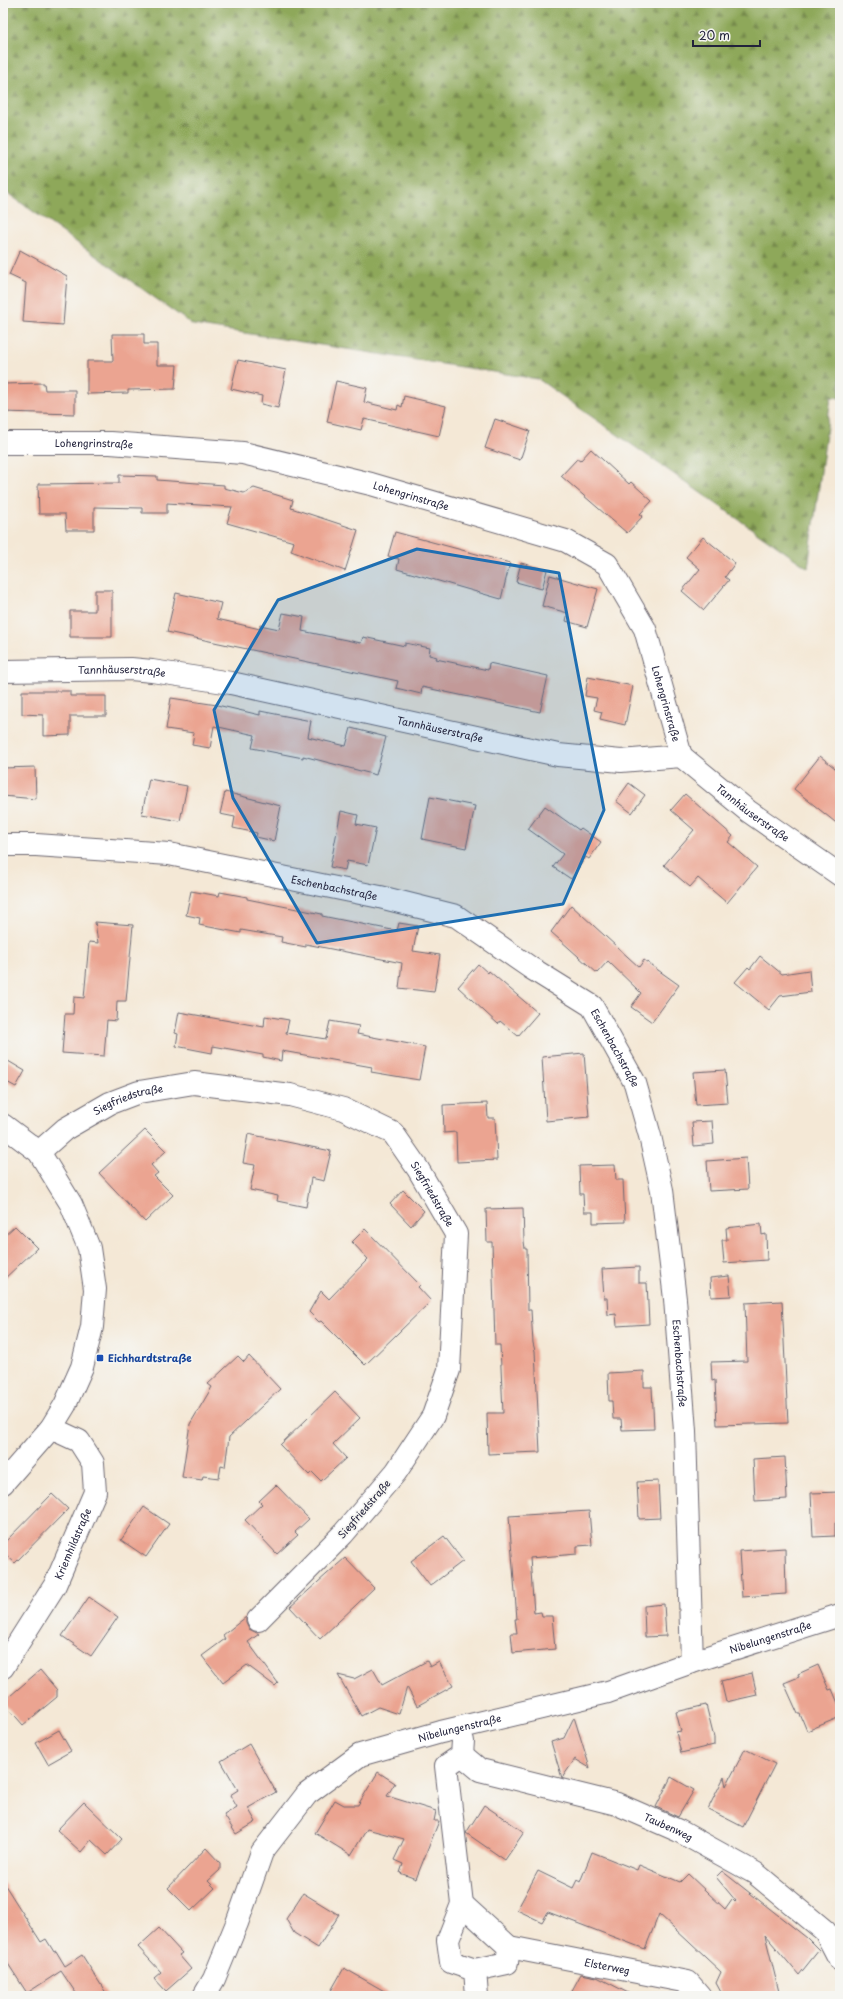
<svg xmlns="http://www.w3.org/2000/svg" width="843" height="1999" viewBox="0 0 843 1999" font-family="'Playpen Sans',sans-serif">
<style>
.forest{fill:url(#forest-firs);stroke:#58654a}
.building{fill:#eba491}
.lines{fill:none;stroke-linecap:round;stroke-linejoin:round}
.minor-casing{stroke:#6c6771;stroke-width:24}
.minor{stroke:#fff;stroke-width:22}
.marked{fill:#1f6fb2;fill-opacity:0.2;stroke:#1f6fb2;stroke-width:3;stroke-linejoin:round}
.transit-dot{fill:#1a4fb4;stroke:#f6f6f2;stroke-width:1.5}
.labels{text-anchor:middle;stroke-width:3.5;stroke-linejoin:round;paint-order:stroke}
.street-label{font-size:10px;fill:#22223b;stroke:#f6f6f2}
.transit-label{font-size:10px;font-weight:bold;fill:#164399;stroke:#f6f6f2;text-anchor:start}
</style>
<defs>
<pattern id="forest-firs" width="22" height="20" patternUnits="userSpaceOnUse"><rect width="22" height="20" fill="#8ea85a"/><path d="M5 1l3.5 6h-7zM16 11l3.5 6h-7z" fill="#74884c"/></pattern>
</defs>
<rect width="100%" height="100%" fill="#f6f6f2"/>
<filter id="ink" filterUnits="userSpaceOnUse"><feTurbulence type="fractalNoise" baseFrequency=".025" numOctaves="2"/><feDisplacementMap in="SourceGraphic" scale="8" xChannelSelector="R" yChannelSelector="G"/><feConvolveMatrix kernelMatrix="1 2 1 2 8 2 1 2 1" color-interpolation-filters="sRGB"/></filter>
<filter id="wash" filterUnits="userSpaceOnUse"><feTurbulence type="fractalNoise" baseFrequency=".012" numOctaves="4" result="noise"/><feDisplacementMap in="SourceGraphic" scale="16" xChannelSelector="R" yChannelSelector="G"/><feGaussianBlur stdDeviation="0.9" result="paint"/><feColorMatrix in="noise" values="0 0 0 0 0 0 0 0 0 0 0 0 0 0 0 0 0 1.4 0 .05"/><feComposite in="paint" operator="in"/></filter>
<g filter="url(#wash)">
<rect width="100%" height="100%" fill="#f4e8d6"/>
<polygon class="forest" points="3,3 840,3 840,398 831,397 808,568 538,379 193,325 3,190"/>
<g id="blocks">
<g class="building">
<polygon points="20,250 67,276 63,325 23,322 26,283 9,275"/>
<polygon points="112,334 144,334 144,344 157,344 157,365 177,365 175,389 128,390 128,393 87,394 87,361 113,361"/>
<polygon points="238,360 286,370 278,408 261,404 262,396 231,389"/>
<polygon points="336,381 367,388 364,402 397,410 398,405 402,407 404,396 446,406 439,436 364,419 361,430 327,422"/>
<polygon points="44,383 45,390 75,390 75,414 3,412 3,384"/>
<polygon points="495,419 530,431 520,460 485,448"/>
<polygon points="591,449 629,484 631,482 652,501 640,514 643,516 627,533 561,476 577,459 580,461"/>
<polygon points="119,475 157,476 157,480 224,485 224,488 244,493 254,488 293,500 291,508 358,530 345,571 291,551 294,542 227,523 232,507 167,503 167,513 142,513 142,508 94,507 94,530 66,530 65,514 39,514 38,484 119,483"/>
<polygon points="395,532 510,563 501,599 397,569 399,559 388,556"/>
<polygon points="703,537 735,563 725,577 729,580 704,610 682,591 700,569 686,557"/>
<polygon points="521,563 547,570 542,589 516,582"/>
<polygon points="550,575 598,589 587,627 566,621 568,613 542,606"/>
<polygon points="95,590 112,590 112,637 70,637 70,611 95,611"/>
<polygon points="176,593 221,603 217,619 260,629 260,625 279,629 283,613 304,617 302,631 361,643 363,637 405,646 405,643 430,648 429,655 437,657 436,659 488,670 489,663 548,676 540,712 422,687 421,694 396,688 398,681 167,632"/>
<polygon points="588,677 633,686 625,725 600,719 602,712 594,710 597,698 585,696"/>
<polygon points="22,691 70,691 70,696 106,696 106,716 70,716 70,735 43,736 43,715 22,714"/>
<polygon points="171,698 217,705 260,715 260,711 311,721 308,737 346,746 351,728 386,737 376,775 303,756 303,758 252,748 255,735 214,726 210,748 192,745 194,733 166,729"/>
<polygon points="820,756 840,772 840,826 794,789"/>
<polygon points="35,767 36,799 3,796 3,768"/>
<polygon points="149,779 187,786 180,821 142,814"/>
<polygon points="629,783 645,795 632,813 616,801"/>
<polygon points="225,792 281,806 274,841 256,837 257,833 233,828 235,817 220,814"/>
<polygon points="685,794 733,836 728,842 757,867 727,903 698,878 690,887 664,865 694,830 671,810"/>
<polygon points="430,797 475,806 466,848 422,839"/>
<polygon points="545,806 579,830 581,828 601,842 589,859 586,857 571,879 553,867 563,854 528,829"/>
<polygon points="341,811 358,815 356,824 376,828 368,865 347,861 345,870 330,867"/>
<polygon points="191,891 219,896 220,892 247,897 247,899 322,914 322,916 397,931 399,923 418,926 413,951 440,955 434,992 399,988 402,963 306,944 306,947 281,942 282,937 241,930 241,933 199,925 200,918 186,915"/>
<polygon points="571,905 639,967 644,960 679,985 652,1022 631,1007 641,993 608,961 597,973 551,932"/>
<polygon points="95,922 133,925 126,1001 117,1001 116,1021 107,1020 104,1056 62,1053 65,1014 73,1014 74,997 84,998 89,942 98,943"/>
<polygon points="760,956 782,974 809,970 811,992 780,996 769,1010 735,982 748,967 750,969"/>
<polygon points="478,964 488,973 489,971 538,1013 518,1036 500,1021 498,1024 458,987"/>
<polygon points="179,1012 264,1027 265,1016 289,1020 286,1033 326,1039 330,1021 359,1026 357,1034 425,1047 419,1080 371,1072 372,1067 282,1051 281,1061 263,1057 263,1055 213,1046 212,1053 176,1046 178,1034 175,1033"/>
<polygon points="584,1053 589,1117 546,1121 542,1057"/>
<polygon points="3,1058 25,1071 16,1087 3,1080"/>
<polygon points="725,1070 728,1103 696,1105 693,1072"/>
<polygon points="487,1103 488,1118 495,1118 497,1160 457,1162 456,1132 444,1133 443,1105"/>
<polygon points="712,1121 714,1144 694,1146 692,1122"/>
<polygon points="145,1130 166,1151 151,1165 158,1173 154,1176 173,1195 145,1222 99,1173"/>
<polygon points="248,1134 331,1151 324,1181 311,1178 306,1207 277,1201 278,1196 250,1190 255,1165 243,1163"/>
<polygon points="746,1158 748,1189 709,1191 707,1161"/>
<polygon points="615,1165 616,1180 623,1180 625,1222 593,1223 593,1212 584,1212 583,1194 580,1194 579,1166"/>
<polygon points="403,1190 424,1211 411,1226 390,1204"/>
<polygon points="523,1208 524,1241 525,1249 527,1249 528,1310 531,1310 533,1343 535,1351 540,1452 488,1454 487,1413 503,1413 500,1345 495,1345 492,1242 487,1242 486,1209"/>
<polygon points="761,1224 762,1235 766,1234 767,1260 724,1263 722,1240 727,1240 726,1228"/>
<polygon points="15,1226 37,1248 3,1280 3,1237"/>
<polygon points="365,1229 420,1285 418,1287 431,1301 365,1365 321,1321 319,1322 309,1312 321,1291 329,1299 368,1259 352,1242"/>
<polygon points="639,1267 639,1283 647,1283 649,1324 617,1326 616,1314 608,1315 607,1298 604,1298 602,1269"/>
<polygon points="729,1276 731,1296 711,1297 710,1278"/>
<polygon points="782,1301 788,1423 717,1425 715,1380 712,1381 711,1362 747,1361 745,1303"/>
<polygon points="238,1356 244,1362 249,1356 280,1389 229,1437 225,1467 221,1466 219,1478 203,1476 202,1480 182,1477 190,1424 212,1387 208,1384"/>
<polygon points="644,1371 644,1387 652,1387 654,1429 622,1430 621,1419 613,1419 612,1401 609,1401 608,1373"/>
<polygon points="335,1392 360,1418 333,1444 346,1458 321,1481 312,1472 309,1475 280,1445"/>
<polygon points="785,1457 787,1499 755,1501 753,1459"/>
<polygon points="658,1481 660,1518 639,1519 637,1482"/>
<polygon points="276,1485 309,1519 295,1532 298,1535 277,1554 245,1520 262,1504 259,1501"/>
<polygon points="840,1492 840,1522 835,1523 835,1536 813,1537 811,1493"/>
<polygon points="52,1494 68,1509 15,1563 3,1552 3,1544"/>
<polygon points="144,1507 169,1524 146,1557 121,1540"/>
<polygon points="589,1511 592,1545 577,1546 577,1554 530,1558 534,1613 541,1612 542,1616 552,1616 555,1649 513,1653 511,1633 517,1633 515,1619 517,1619 509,1516"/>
<polygon points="444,1536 463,1561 430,1586 411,1561"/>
<polygon points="785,1548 786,1594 742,1597 739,1551"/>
<polygon points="345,1558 374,1588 320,1639 290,1607"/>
<polygon points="89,1597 118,1617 91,1656 62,1636"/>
<polygon points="664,1604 666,1636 645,1637 644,1606"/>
<polygon points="246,1617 246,1623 249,1629 259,1634 248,1642 278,1683 275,1686 247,1665 223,1683 202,1656 225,1639 223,1635"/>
<polygon points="427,1661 430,1667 439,1662 453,1686 417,1706 407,1687 399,1714 378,1707 361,1716 338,1675 354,1679 373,1669 382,1685"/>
<polygon points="818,1665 829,1690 832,1689 840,1708 840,1717 807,1731 800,1714 798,1714 784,1683 799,1677 798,1674"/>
<polygon points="40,1670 57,1690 57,1697 23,1725 3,1702"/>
<polygon points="752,1673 757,1695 726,1702 721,1681"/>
<polygon points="706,1705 714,1737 714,1745 681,1753 676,1732 681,1731 676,1712"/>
<polygon points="574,1717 590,1768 575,1759 562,1778 551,1742 564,1738"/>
<polygon points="59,1730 71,1751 48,1764 36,1743"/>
<polygon points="249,1744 276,1792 248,1808 256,1822 236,1834 224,1815 237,1807 230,1795 238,1790 221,1761"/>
<polygon points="745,1749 775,1764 743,1827 708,1809 724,1777 726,1786"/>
<polygon points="378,1772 395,1783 387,1796 436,1811 434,1821 439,1821 416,1879 400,1873 403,1864 394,1860 404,1839 367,1829 351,1855 315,1833 335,1800 344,1805 358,1805"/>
<polygon points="671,1777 694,1790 678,1817 656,1807"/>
<polygon points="84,1802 122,1839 107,1855 91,1840 81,1852 57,1830"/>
<polygon points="484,1805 524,1832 505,1860 466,1833"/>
<polygon points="206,1848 220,1863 220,1870 208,1881 215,1888 191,1911 168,1888"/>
<polygon points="592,1852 637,1870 639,1865 680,1882 688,1874 725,1909 732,1899 735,1902 736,1901 716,1877 722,1871 807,1938 819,1950 799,1975 765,1935 780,1996 723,1996 716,1983 721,1972 659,1914 645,1949 548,1912 542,1922 517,1910 538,1871 573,1888 577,1880 580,1882"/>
<polygon points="3,1882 41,1942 46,1939 54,1952 56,1951 65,1966 82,1955 108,1996 78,1996 61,1971 27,1993 3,1956"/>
<polygon points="303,1893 339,1915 318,1948 294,1933 286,1919"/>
<polygon points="159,1928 182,1953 179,1955 191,1969 166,1991 154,1978 161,1972 138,1947"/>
<polygon points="344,1968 393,1996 328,1996"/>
<polygon points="581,1974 597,1977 634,1996 569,1996"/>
</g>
</g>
</g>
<g filter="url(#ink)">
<use href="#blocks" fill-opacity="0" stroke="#6c6771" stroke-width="1"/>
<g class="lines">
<g class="minor-casing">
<g id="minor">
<path id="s1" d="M 3,443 L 110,443 L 243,453 L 371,484 L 566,541 L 607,564 L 645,629 L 681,756"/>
<path id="s2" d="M 3,671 L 131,669 L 152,671 L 231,683 L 558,755 L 621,761 L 681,756 L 748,811 L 840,875"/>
<path id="s3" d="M 3,845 L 36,845 L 169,854 L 380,897 L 456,916 L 531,968 L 592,1006 L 635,1083 L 650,1136 L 662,1190 L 675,1299 L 685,1431 L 692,1662"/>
<polyline points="3,1125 39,1152 71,1204 89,1248 95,1289 92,1327 82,1367 65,1405 51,1428 3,1483"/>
<path id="s4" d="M 39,1152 L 65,1129 L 110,1103 L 139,1092 L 194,1083 L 290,1095 L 343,1109 L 393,1133 L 418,1169 L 456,1234 L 449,1370 L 433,1416 L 396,1472 L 343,1534 L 258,1620"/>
<path id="s5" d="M 3,1667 L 55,1585 L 95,1492 L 93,1463 L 79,1441 L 51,1428"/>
<polyline points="463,1741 462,1755 446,1766 462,1904 448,1940 451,1962 475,1970 477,1996"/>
<path id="s6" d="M 462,1755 L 480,1770 L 617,1804 L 679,1831 L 755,1873 L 825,1931 L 840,1960"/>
<polyline points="462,1904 509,1947 507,1963 475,1970"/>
<path id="s7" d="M 509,1947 L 688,1982 L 700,1996"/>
<path id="s8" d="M 204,1996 L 214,1979 L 237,1923 L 262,1852 L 307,1794 L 360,1755 L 441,1732 L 608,1692 L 692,1662 L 840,1615"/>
</g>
</g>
<use href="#minor" class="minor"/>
</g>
</g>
<path class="marked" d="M 417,549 L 559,573 L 604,810 L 563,904 L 317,943 L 233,798 L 214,710 L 278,600 Z"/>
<rect class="transit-dot" x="96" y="1354" width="8" height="8" rx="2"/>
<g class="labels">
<g class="street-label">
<text dy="4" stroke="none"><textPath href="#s1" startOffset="91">Lohengrinstraße</textPath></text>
<text dy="4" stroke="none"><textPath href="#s1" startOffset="414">Lohengrinstraße</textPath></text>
<text dy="4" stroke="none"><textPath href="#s2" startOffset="119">Tannhäuserstraße</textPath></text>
<text dy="4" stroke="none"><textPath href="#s1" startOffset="775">Lohengrinstraße</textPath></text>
<text dy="4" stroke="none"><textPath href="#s2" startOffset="443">Tannhäuserstraße</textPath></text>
<text dy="4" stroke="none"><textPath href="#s2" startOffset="779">Tannhäuserstraße</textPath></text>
<text dy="4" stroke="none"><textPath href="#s3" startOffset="335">Eschenbachstraße</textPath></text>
<text dy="4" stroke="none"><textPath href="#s3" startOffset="671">Eschenbachstraße</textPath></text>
<text dy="4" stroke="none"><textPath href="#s4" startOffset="105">Siegfriedstraße</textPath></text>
<text dy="4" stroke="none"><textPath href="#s4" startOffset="453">Siegfriedstraße</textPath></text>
<text dy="4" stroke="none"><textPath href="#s3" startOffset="996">Eschenbachstraße</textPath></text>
<text transform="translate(364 1509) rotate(-49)" y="4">Siegfriedstraße</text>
<text dy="4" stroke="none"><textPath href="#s5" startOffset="142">Kriemhildstraße</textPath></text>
<text dy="4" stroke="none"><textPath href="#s8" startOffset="722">Nibelungenstraße</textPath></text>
<text dy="4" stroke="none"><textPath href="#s8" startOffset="398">Nibelungenstraße</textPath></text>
<text dy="4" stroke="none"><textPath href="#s6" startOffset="221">Taubenweg</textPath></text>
<text dy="4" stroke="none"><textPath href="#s7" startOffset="100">Elsterweg</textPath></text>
</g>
<g class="transit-label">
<text x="108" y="1362">Eichhardtstraße</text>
</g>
</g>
<rect width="843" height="1999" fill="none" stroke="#f6f6f2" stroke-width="16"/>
<path d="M693 40v6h67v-6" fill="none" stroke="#22223b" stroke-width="2"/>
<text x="699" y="40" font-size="12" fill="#22223b" stroke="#f6f6f2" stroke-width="3" paint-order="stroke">20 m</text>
</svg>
